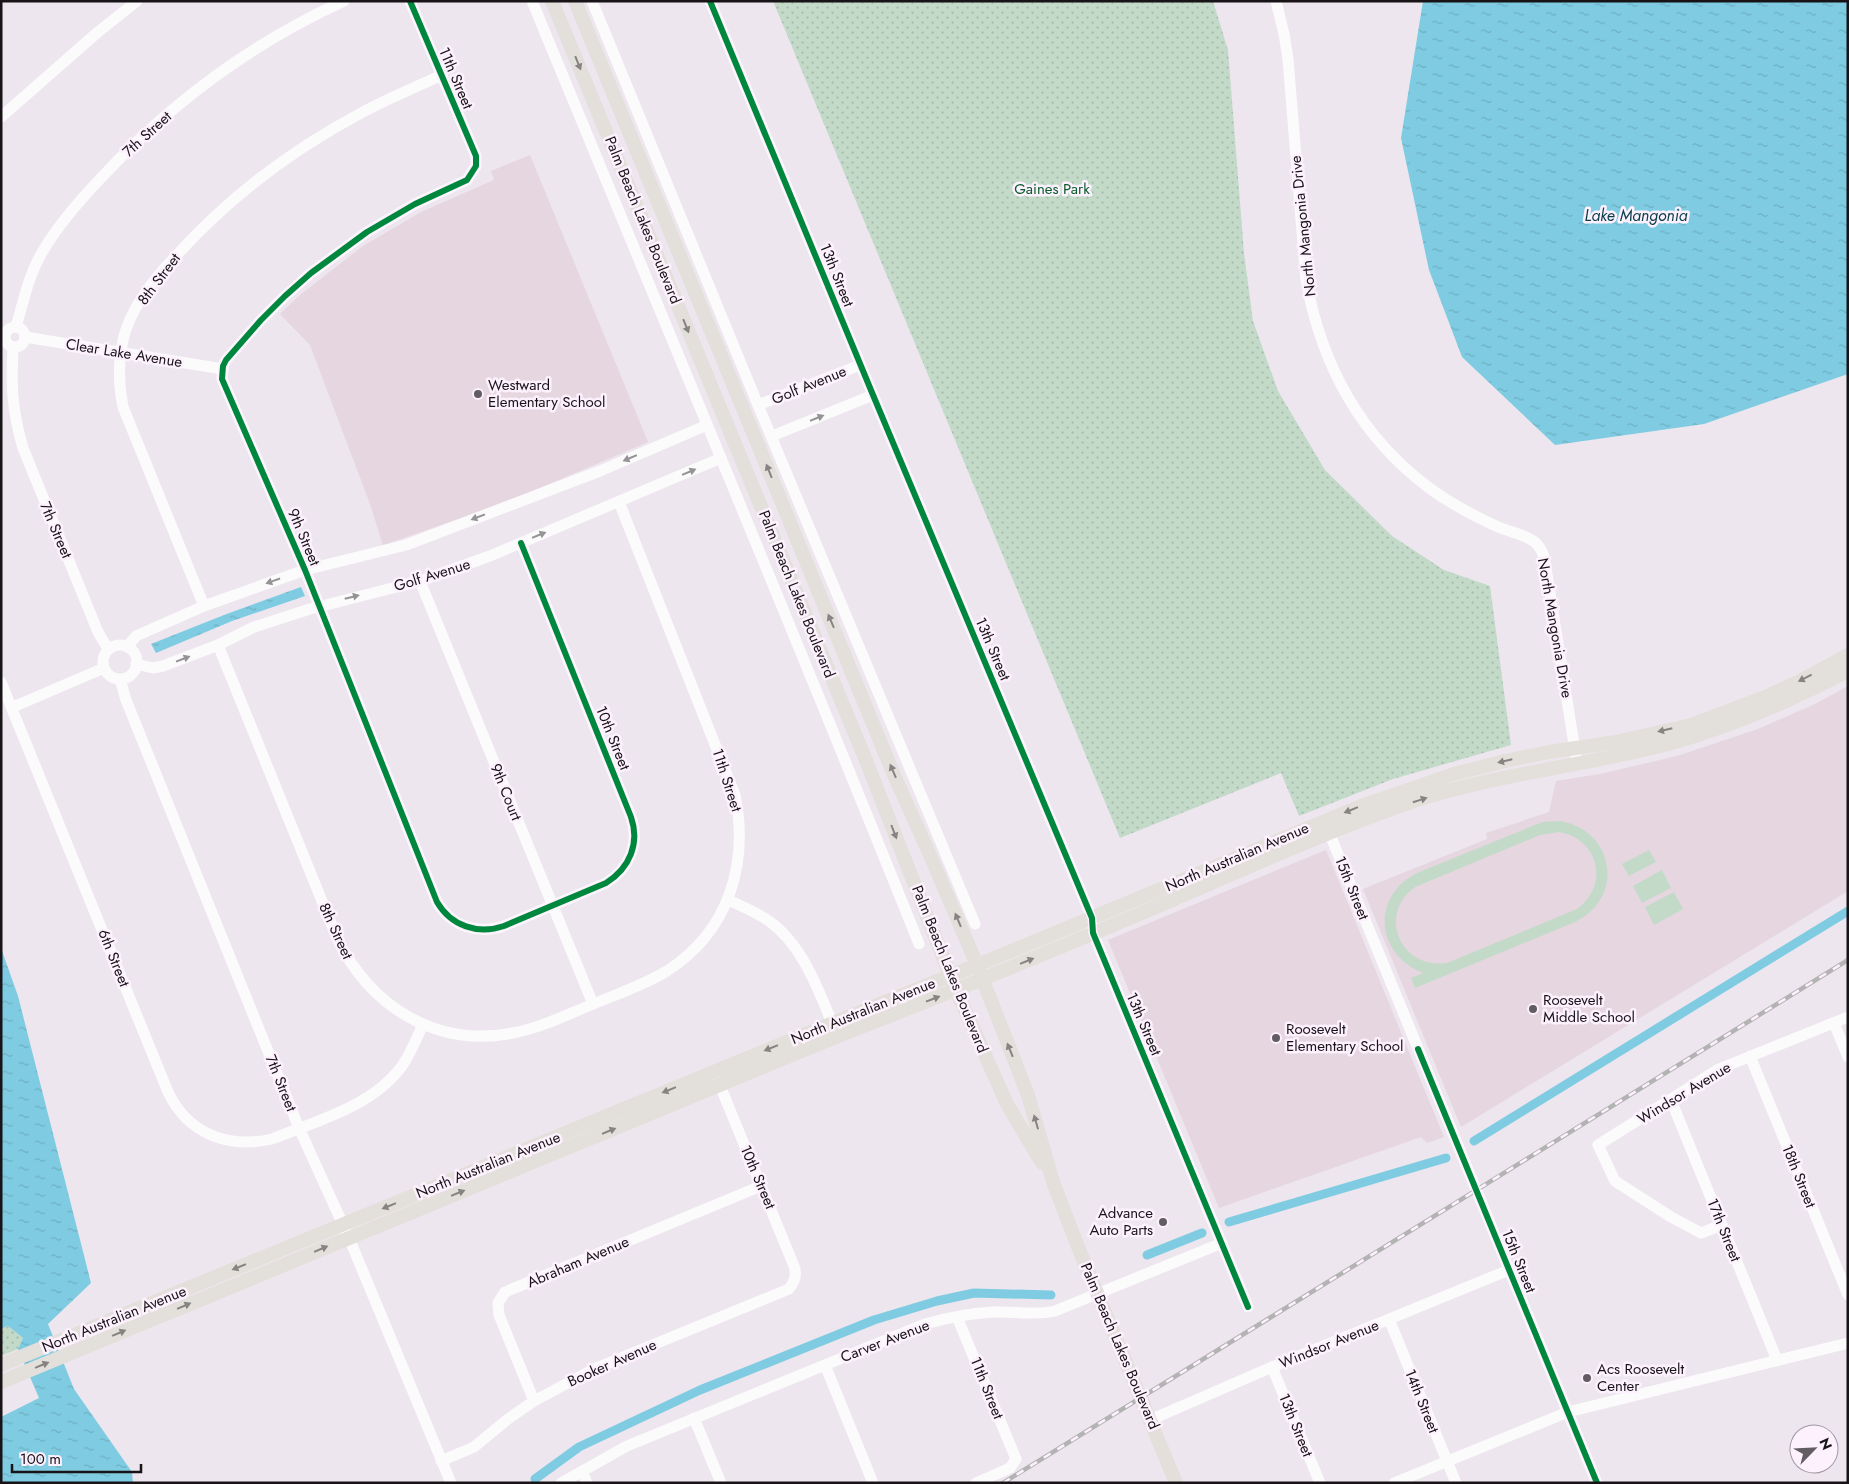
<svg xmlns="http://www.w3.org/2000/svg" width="1849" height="1484" viewBox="0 0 1849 1484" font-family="Jost,sans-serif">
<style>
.education{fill:#e5d6df}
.grass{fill:#c3dac9;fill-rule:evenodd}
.park{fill:url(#park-dots)}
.water{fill:url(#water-ripples)}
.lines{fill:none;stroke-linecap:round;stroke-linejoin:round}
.canal{stroke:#7fcce2;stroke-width:9}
.minor{stroke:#fcfbfc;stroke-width:11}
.major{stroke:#e3dfda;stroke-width:14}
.rail-casing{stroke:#b4b3b4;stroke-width:4.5}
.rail{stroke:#fdf1fe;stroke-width:2.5;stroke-dasharray:8;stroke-linecap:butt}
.cycleway-casing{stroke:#fdf1fe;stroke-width:9}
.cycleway{stroke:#00873e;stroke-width:6}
.oneway{fill:#878382}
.oneway2{fill:#959395}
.poi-dot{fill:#625d62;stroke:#fdf1fe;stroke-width:2}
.labels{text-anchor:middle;stroke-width:5;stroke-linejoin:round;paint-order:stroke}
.street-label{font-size:15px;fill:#171317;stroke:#fdf1fe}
.park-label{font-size:15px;fill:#085d2b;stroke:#fdf1fe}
.poi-label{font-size:15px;fill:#171317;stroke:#fdf1fe;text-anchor:start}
.water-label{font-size:16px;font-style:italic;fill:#083d49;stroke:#fdf1fe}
</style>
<defs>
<pattern id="park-dots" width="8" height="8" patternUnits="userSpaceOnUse" patternTransform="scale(1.25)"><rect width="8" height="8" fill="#c3dac9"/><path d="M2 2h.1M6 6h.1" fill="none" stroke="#a7baac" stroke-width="1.8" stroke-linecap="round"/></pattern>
<pattern id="water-ripples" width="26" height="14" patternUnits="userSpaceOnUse" patternTransform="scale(1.25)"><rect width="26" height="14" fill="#7fcce2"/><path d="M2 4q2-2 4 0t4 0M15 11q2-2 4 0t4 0" fill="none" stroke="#6daec1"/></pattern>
</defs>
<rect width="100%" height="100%" fill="#ede6ee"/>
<g class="education">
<polygon points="530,155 648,442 502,504 383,545 370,504 310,345 280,314 300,295 363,246 421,212 494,180 491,171"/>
<polygon points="1848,686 1848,891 1461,1127 1363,889 1487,839 1486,833 1549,812 1556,781 1600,774 1677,756 1758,729 1815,704"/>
<polygon points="1326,850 1444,1137 1427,1143 1421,1137 1219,1208 1108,940"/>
</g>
<g class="grass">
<path d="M 1560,821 C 1614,830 1626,897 1575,922 L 1415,988 L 1411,978 L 1423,973 C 1375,954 1371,896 1417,873 L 1535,825 L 1543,822 ZM 1559,832 C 1599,839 1610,885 1577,909 L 1447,963 C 1400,970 1377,914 1415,887 L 1540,835 Z"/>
<polygon points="1649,850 1656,862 1629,876 1622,864"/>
<polygon points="1662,870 1671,888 1642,903 1633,886"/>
<polygon points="1674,892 1683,909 1654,925 1645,907"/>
</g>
<g class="park">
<polygon points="773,1 1213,1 1228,50 1244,253 1253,321 1278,391 1325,470 1392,536 1444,570 1490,586 1511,745 1393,779 1299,816 1281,773 1120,838"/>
<polygon points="8,1326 23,1338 18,1349 1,1356 1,1329"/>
</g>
<g class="water">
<polygon points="1423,1 1848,1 1848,374 1704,424 1555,445 1462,357 1429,270 1401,138"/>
<polygon points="301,587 305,596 232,621 156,653 151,644 224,615"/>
<polygon points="1,948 18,996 91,1283 48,1324 74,1389 132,1472 133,1483 1,1483 1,1417 39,1398 18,1349 23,1338 8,1326 1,1329"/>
</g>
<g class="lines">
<g class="canal">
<polyline points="1474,1141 1848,911"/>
<polyline points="1229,1222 1446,1158"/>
<polyline points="1147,1255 1202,1233"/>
<polyline points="535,1479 579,1447 700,1390 874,1320 937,1301 974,1293 1051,1295"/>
</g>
<g class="minor">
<path d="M 410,1 L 476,156 L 476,166 L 467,180 L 415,204 L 367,232 L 311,273 L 285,296 L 261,320 L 226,360 L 223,366 L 222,379 L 305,570 L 437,902 C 451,926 478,935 504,926 L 606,883 C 630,868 640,843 631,817 L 521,543"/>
<path d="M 532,1 C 662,316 793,629 919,944"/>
<polyline points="592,1 758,405 975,924"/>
<polyline points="710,1 873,395 1092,918 1093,933 1248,1307"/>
<path d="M 1276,1 L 1284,34 L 1288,59 L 1306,280 C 1321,362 1359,435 1428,487 C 1449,503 1472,515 1496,526 C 1509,532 1524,534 1535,542 C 1541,548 1544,554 1545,562 L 1577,763"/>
<polyline points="1,117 98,32 137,1"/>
<circle cx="15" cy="337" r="10"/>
<path d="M 16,327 C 23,303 28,278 40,256 C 56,227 78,202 101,178 C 169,105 252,43 344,1"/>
<polyline points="25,337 223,369"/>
<path d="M 13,347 C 11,387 12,410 23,448 L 98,632 L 108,649"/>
<polyline points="758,405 860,365"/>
<polyline points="772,436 873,395"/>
<polyline points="420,581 593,1004"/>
<path d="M 204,606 L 123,407 C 118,383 118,360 124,336 C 132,306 154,279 175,257 C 228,198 293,149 363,112 C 389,98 416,87 442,75"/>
<path d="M 218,645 L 337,938 C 370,1006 435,1048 513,1033 C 540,1028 566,1015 591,1005 C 617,994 644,985 667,971 C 729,931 749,864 735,795 L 619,502"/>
<circle cx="120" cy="662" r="17"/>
<polyline points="127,647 136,636 204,606 305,570 406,545 600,471 707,425"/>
<polyline points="136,664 153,668 163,666 218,645 254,627 310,609 420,581 490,556 721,458"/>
<polyline points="120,679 126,700 299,1128 349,1238 451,1483"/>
<path d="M 1,682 L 168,1092 C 188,1134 228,1149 272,1139 C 317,1121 373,1106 402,1066 C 411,1053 417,1038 423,1024"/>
<polyline points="13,707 104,668"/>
<polyline points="1326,825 1597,1483"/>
<path d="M 728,900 C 742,906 756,912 769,921 C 804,946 819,992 835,1030"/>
<polyline points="1834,1023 1848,1057"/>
<polyline points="1750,1056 1848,1295"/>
<polyline points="1671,1100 1777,1360"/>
<polyline points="1722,1225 1701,1233 1671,1217 1615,1181 1598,1145 1719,1069 1848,1017"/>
<polyline points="957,1317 1016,1459 1010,1468 976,1483"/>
<polyline points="1389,1319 1456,1483"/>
<polyline points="825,1365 873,1483"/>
<polyline points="1272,1367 1320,1483"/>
<polyline points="534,1401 499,1315 498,1303 505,1292 761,1186"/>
<polyline points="694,1418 721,1483"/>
<polyline points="1150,1420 1272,1367 1509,1270"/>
<path d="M 441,1461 L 474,1447 L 508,1419 L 534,1401 L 594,1369 L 789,1289 C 795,1281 797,1275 794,1266 L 714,1071"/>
<polyline points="582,1471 587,1483"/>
<path d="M 561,1483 L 627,1446 L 925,1324 C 947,1318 970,1313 993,1312 C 1014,1311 1034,1316 1055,1311 L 1222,1243"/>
<polyline points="1394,1483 1568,1412 1848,1343"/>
</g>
<g class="major">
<polyline points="552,1 867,763 956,990 1007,1104 1042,1163"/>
<polyline points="575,1 894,775 933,862 977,965 1028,1095 1053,1182 1080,1252 1176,1483"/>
<polyline points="1,1365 833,1023 992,959 1364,805 1454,774 1505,761 1549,752 1616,742 1691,725 1765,697 1800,681 1848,655"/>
<path d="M 1,1382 L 838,1036 C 941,996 1043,955 1144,912 C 1233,874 1322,833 1414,801 C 1497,774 1584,766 1668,744 C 1731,727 1790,701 1848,671"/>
</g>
<g class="rail-casing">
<polyline id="rail" points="1003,1483 1848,960"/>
</g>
<use href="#rail" class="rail"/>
<g class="cycleway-casing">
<g id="cycleway">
<path d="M 410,1 L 476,156 L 476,166 L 467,180 L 415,204 L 367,232 L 311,273 L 285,296 L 261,320 L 226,360 L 223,366 L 222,379 L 305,570 L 437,902 C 451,926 478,935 504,926 L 606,883 C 630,868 640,843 631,817 L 521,543"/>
<polyline points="710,1 873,395 1092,918 1093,933 1248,1307"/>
<polyline points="1418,1049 1597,1483"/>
</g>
</g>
<use href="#cycleway" class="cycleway"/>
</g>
<defs><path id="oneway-solid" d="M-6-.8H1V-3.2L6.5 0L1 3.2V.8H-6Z" transform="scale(1.25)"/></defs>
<g class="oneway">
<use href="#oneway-solid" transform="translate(578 63) rotate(68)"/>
<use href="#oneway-solid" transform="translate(686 326) rotate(68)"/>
<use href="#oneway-solid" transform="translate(769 471) rotate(-112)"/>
<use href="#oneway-solid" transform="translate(831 621) rotate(-113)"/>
<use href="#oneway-solid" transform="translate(1805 678) rotate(153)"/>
<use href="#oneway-solid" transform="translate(1665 730) rotate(167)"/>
<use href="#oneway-solid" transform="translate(1505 761) rotate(167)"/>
<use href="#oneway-solid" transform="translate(893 771) rotate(-113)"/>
<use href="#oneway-solid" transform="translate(1420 800) rotate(-18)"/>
<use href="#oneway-solid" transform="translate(1351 810) rotate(158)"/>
<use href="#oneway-solid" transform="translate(894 832) rotate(69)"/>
<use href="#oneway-solid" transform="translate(958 920) rotate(-113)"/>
<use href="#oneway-solid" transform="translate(1027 961) rotate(-22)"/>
<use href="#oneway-solid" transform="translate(933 999) rotate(-21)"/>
<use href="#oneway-solid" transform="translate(771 1048) rotate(158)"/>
<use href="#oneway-solid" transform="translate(1010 1050) rotate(-112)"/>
<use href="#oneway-solid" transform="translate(669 1090) rotate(158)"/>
<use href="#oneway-solid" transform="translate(1036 1122) rotate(-106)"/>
<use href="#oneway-solid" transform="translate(609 1131) rotate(-22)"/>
<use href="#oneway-solid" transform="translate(458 1193) rotate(-22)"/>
<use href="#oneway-solid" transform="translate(389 1206) rotate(158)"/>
<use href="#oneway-solid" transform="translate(321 1249) rotate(-23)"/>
<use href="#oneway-solid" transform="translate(239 1267) rotate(158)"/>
<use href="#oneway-solid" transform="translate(184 1306) rotate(-23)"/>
<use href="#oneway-solid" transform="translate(119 1333) rotate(-23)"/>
<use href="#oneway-solid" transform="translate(42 1365) rotate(-22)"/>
</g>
<g class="oneway2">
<use href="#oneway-solid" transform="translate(817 418) rotate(-22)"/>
<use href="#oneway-solid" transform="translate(630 458) rotate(157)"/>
<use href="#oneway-solid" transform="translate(689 472) rotate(-23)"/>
<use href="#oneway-solid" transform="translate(478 517) rotate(159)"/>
<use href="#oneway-solid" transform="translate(539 535) rotate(-22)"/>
<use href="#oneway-solid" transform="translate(273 581) rotate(161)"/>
<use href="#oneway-solid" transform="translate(352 597) rotate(-14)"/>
<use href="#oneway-solid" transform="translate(183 659) rotate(-21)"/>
</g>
<g class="poi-dot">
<circle cx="478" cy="394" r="5"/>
<circle cx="1533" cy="1009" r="5"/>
<circle cx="1276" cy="1038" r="5"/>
<circle cx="1163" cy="1222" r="5"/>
<circle cx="1587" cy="1378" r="5"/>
</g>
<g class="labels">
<g class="street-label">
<text transform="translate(456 78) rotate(67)" y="5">11th Street</text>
<text transform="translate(147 134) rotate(-42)" y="5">7th Street</text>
<text transform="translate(643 220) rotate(68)" y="5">Palm Beach Lakes Boulevard</text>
<text transform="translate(1303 226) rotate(-96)" y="5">North Mangonia Drive</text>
<text transform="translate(837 275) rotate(68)" y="5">13th Street</text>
<text transform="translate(159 279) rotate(-53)" y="5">8th Street</text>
<text transform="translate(124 353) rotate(9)" y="5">Clear Lake Avenue</text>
<text transform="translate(809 385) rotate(-22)" y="5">Golf Avenue</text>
<text transform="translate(56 530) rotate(67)" y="5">7th Street</text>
<text transform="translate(304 537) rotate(67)" y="5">9th Street</text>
<text transform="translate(432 575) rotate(-17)" y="5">Golf Avenue</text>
<text transform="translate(797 594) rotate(68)" y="5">Palm Beach Lakes Boulevard</text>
<text transform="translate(1555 628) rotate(80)" y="5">North Mangonia Drive</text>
<text transform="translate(993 649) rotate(67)" y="5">13th Street</text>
<text transform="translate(613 738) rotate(68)" y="5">10th Street</text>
<text transform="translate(727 780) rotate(72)" y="5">11th Street</text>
<text transform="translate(506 792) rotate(68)" y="5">9th Court</text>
<text transform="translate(1237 857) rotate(-23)" y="5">North Australian Avenue</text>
<text transform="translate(1352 888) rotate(68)" y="5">15th Street</text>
<text transform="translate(336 931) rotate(65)" y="5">8th Street</text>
<text transform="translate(114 958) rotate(68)" y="5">6th Street</text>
<text transform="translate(950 969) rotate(68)" y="5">Palm Beach Lakes Boulevard</text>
<text transform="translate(863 1011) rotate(-22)" y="5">North Australian Avenue</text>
<text transform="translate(1144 1024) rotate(67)" y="5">13th Street</text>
<text transform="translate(281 1083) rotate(68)" y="5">7th Street</text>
<text transform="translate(1684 1093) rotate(-31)" y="5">Windsor Avenue</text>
<text transform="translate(488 1165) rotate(-22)" y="5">North Australian Avenue</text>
<text transform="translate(1799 1176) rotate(68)" y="5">18th Street</text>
<text transform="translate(758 1177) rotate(67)" y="5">10th Street</text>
<text transform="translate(1724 1230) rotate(68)" y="5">17th Street</text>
<text transform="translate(1519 1261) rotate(68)" y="5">15th Street</text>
<text transform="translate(578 1262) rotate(-23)" y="5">Abraham Avenue</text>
<text transform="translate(114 1319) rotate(-22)" y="5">North Australian Avenue</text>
<text transform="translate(885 1341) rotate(-21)" y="5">Carver Avenue</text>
<text transform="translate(1329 1344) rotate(-22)" y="5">Windsor Avenue</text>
<text transform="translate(1120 1346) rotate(67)" y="5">Palm Beach Lakes Boulevard</text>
<text transform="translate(612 1363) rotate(-24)" y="5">Booker Avenue</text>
<text transform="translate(987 1388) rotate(68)" y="5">11th Street</text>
<text transform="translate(1422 1401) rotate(68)" y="5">14th Street</text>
<text transform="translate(1296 1425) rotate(68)" y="5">13th Street</text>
</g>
<g class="park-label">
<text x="1052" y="194">Gaines Park</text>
</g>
<g class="poi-label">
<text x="488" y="390">Westward<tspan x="488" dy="17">Elementary School</tspan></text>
<text x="1543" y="1005">Roosevelt<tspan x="1543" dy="17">Middle School</tspan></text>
<text x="1286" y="1034">Roosevelt<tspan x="1286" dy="17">Elementary School</tspan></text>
<text x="1153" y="1218" text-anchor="end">Advance<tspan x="1153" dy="17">Auto Parts</tspan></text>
<text x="1597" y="1374">Acs Roosevelt<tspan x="1597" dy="17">Center</tspan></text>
</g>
<g class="water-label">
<text x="1636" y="221">Lake Mangonia</text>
</g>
</g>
<rect width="1849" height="1484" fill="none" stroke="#171317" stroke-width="5"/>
<g transform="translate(1814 1449) rotate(66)"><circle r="24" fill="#fdf1fe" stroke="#a198a2"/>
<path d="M0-4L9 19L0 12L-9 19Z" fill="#625d62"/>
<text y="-8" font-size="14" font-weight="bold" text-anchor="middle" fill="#171317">N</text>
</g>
<path d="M12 1464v8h129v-8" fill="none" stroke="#171317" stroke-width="2.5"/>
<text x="20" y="1464" font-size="15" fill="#171317" stroke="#fdf1fe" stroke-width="4" paint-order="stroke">100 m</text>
</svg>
